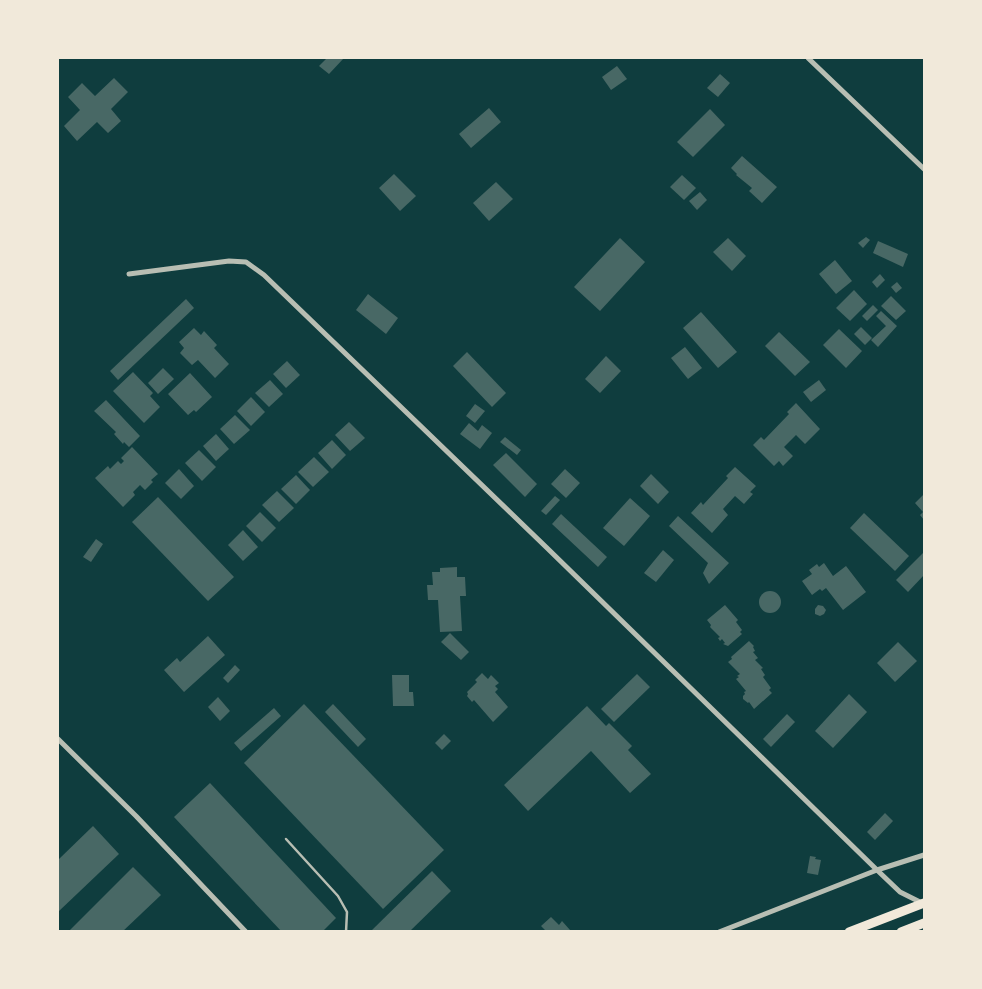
<svg xmlns="http://www.w3.org/2000/svg" width="982" height="989" viewBox="0 0 982 989" font-family="'Space Grotesk',sans-serif">
<style>
.building{fill:#486865}
.lines{fill:none;stroke-linecap:round;stroke-linejoin:round}
.service{stroke:#b8beb3;stroke-width:2.5}
.minor{stroke:#b8beb3;stroke-width:5}
.primary{stroke:#f1e9da;stroke-width:9}
</style>
<rect width="100%" height="100%" fill="#0f3d3e"/>
<g class="building">
<polygon points="327,58 344,58 329,74 319,66"/>
<polygon points="617,66 627,79 611,90 602,77"/>
<polygon points="720,74 730,83 718,97 707,88"/>
<polygon points="114,78 128,92 111,109 121,121 108,133 97,122 77,141 64,126 80,110 68,97 82,83 95,96"/>
<polygon points="489,108 501,122 471,148 459,134"/>
<polygon points="710,109 725,125 693,157 677,142"/>
<polygon points="742,156 777,187 762,203 749,191 752,188 736,175 737,174 731,168"/>
<polygon points="394,174 416,196 400,211 379,188"/>
<polygon points="682,175 696,188 684,200 670,187"/>
<polygon points="496,182 513,199 489,221 473,203"/>
<polygon points="700,192 707,200 697,210 689,201"/>
<polygon points="866,237 870,240 863,248 858,243"/>
<polygon points="620,238 645,262 600,311 574,287"/>
<polygon points="728,238 746,256 732,271 713,252"/>
<polygon points="878,241 908,254 903,267 873,253"/>
<polygon points="835,260 852,281 836,294 819,274"/>
<polygon points="880,274 885,280 877,288 872,282"/>
<polygon points="897,282 902,288 896,293 891,287"/>
<polygon points="854,290 867,304 850,321 836,308"/>
<polygon points="368,294 398,318 386,334 356,310"/>
<polygon points="891,296 906,311 896,320 881,306"/>
<polygon points="186,299 194,308 118,380 110,371"/>
<polygon points="873,305 878,310 867,321 862,316"/>
<polygon points="881,311 897,326 878,347 871,340 886,326 876,316"/>
<polygon points="701,312 737,352 718,368 683,328"/>
<polygon points="861,327 872,338 865,345 854,334"/>
<polygon points="194,328 201,335 204,331 217,345 214,348 229,364 215,378 198,360 192,365 180,353 184,348 179,342"/>
<polygon points="839,329 862,351 846,368 823,345"/>
<polygon points="779,332 810,362 795,376 765,346"/>
<polygon points="685,347 702,368 688,379 671,358"/>
<polygon points="467,352 506,393 492,407 453,366"/>
<polygon points="606,356 621,371 600,393 585,379"/>
<polygon points="287,361 300,375 286,388 273,374"/>
<polygon points="163,368 174,379 158,394 148,383"/>
<polygon points="133,372 153,393 150,396 160,407 144,423 113,391"/>
<polygon points="190,373 212,397 196,412 194,410 188,415 168,394"/>
<polygon points="270,380 283,394 269,407 255,393"/>
<polygon points="819,380 826,390 811,402 803,392"/>
<polygon points="251,397 265,412 251,426 237,411"/>
<polygon points="106,400 140,436 129,447 124,442 123,444 114,434 116,432 94,411"/>
<polygon points="796,403 820,429 805,444 796,435 784,447 793,456 783,466 779,461 774,466 753,445 761,437 764,440 789,414 787,412"/>
<polygon points="475,404 485,411 475,423 466,416"/>
<polygon points="235,415 250,430 234,444 220,429"/>
<polygon points="349,422 365,438 350,451 335,435"/>
<polygon points="469,423 478,431 482,425 492,433 480,449 460,434"/>
<polygon points="216,434 229,449 216,461 203,446"/>
<polygon points="505,437 521,450 517,455 500,442"/>
<polygon points="332,440 346,455 332,469 318,453"/>
<polygon points="132,447 158,474 151,480 153,482 145,490 140,485 133,492 135,495 123,507 95,478 108,466 110,469 118,461 121,464 124,461 121,458"/>
<polygon points="199,450 216,467 202,481 185,463"/>
<polygon points="506,453 537,484 525,497 493,465"/>
<polygon points="314,457 329,472 313,487 298,472"/>
<polygon points="735,467 756,486 750,492 753,494 744,504 735,496 723,509 728,515 712,533 691,513 701,502 703,505 728,478 726,476"/>
<polygon points="179,469 194,486 181,499 165,483"/>
<polygon points="565,469 580,483 566,498 551,484"/>
<polygon points="651,474 669,492 658,504 640,486"/>
<polygon points="296,475 310,490 296,504 281,489"/>
<polygon points="277,491 294,508 279,522 262,505"/>
<polygon points="924,494 924,520 920,515 923,512 915,503"/>
<polygon points="555,496 560,500 546,515 541,511"/>
<polygon points="158,497 234,577 208,601 132,522"/>
<polygon points="630,498 650,516 624,546 603,528"/>
<polygon points="260,512 276,528 262,542 246,526"/>
<polygon points="864,513 909,556 895,571 850,528"/>
<polygon points="561,514 607,557 598,567 552,524"/>
<polygon points="678,516 729,563 709,584 703,573 708,563 669,526"/>
<polygon points="243,530 258,547 243,561 228,545"/>
<polygon points="96,539 103,544 91,562 83,557"/>
<polygon points="663,550 674,560 656,582 644,573"/>
<polygon points="923,553 924,555 924,575 908,592 896,580"/>
<polygon points="824,563 833,576 846,566 866,592 843,610 826,588 822,591 820,589 812,595 802,581 812,574 809,570 817,564 819,567"/>
<polygon points="457,567 457,577 465,577 466,596 460,596 462,631 440,632 438,600 428,600 427,585 433,585 432,572 440,572 440,568"/>
<circle cx="770" cy="602" r="11"/>
<polygon points="725,605 738,620 736,622 742,630 740,632 742,634 728,646 723,644 725,643 722,639 720,641 718,638 720,637 710,627 711,625 707,620"/>
<polygon points="818,605 823,606 826,610 824,614 820,616 815,614 815,609"/>
<polygon points="450,633 469,652 461,660 441,642"/>
<polygon points="208,636 225,655 184,692 164,670 177,658 180,662"/>
<polygon points="749,641 754,646 753,647 755,651 753,652 758,658 755,660 763,668 761,669 765,675 763,677 771,688 769,690 772,693 754,709 749,702 748,703 743,699 743,696 745,694 744,692 746,691 736,679 739,677 737,676 740,674 728,662 732,659 731,657"/>
<polygon points="898,642 917,661 895,682 877,663"/>
<polygon points="235,665 240,670 228,683 223,678"/>
<polygon points="482,673 488,679 491,675 499,683 495,686 498,689 495,692 508,707 493,722 474,700 472,702 467,696 468,694 467,692 477,682 475,680"/>
<polygon points="637,674 650,687 614,722 601,709"/>
<polygon points="392,675 409,675 409,692 413,692 414,706 393,706"/>
<polygon points="849,694 867,712 833,748 815,731"/>
<polygon points="218,697 230,711 220,721 208,707"/>
<polygon points="304,704 444,850 383,909 244,763"/>
<polygon points="333,704 366,739 358,747 325,712"/>
<polygon points="587,706 606,726 609,723 632,746 628,750 651,774 630,793 591,751 528,811 504,785"/>
<polygon points="274,708 281,716 241,751 234,743"/>
<polygon points="787,714 795,722 771,747 763,739"/>
<polygon points="444,734 451,741 442,750 435,743"/>
<polygon points="210,783 336,918 322,932 282,932 174,817"/>
<polygon points="885,813 893,821 875,840 867,832"/>
<polygon points="93,826 119,854 58,912 58,860"/>
<polygon points="810,856 816,857 815,859 821,860 818,875 807,873"/>
<polygon points="133,867 161,895 122,932 68,932"/>
<polygon points="432,871 451,891 409,932 370,932"/>
<polygon points="551,917 559,925 562,921 570,930 568,932 547,932 541,926"/>
</g>
<g class="lines">
<polyline class="service" points="286,839 338,896 347,912 346,932"/>
<g class="minor">
<polyline points="808,58 924,169"/>
<polyline points="129,274 229,261 246,262 264,275 546,547 877,870 900,892 922,903"/>
<polyline points="58,739 136,816 246,932"/>
<polyline points="719,932 877,870 924,855"/>
</g>
<g class="primary">
<polyline points="849,932 924,903"/>
<polyline points="901,932 924,923"/>
</g>
</g>
<rect width="982" height="989" fill="none" stroke="#f1e9da" stroke-width="118"/>
</svg>
